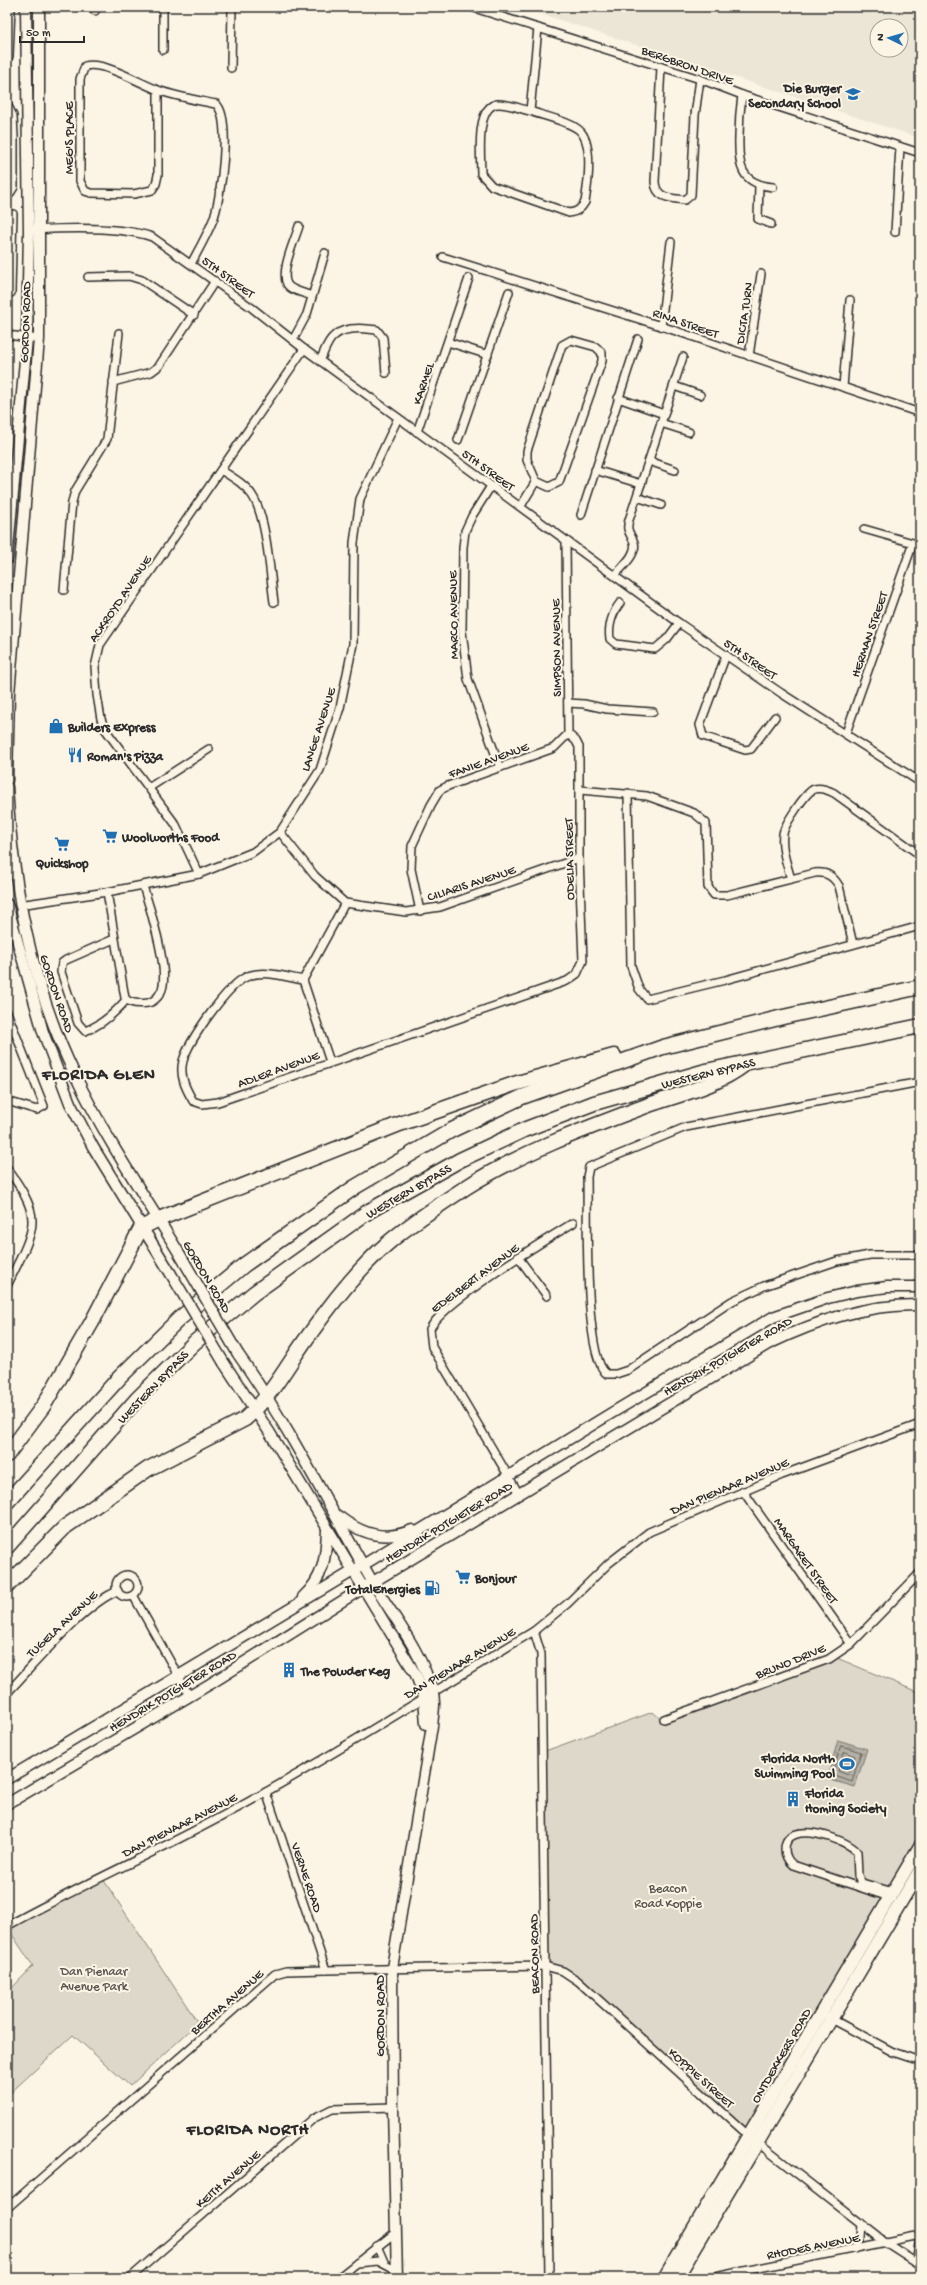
<svg xmlns="http://www.w3.org/2000/svg" width="927" height="2285" viewBox="0 0 927 2285" font-family="'Gochi Hand',sans-serif">
<style>
.built{fill:#ece6d7;fill-rule:evenodd}
.green{fill:#ded8ca;stroke:#84827a}
.water{fill:url(#water-ripples);stroke:#7d7b74}
.lines{fill:none;stroke-linecap:round;stroke-linejoin:round}
.shore{stroke:#62605c;stroke-width:1}
.street-casing{stroke:#2b2b2b;stroke-width:10}
.secondary-casing{stroke:#2b2b2b;stroke-width:13}
.primary-casing{stroke:#2b2b2b;stroke-width:15}
.highway-casing{stroke:#2b2b2b;stroke-width:17}
.street{stroke:#fcf5e5;stroke-width:7}
.secondary{stroke:#fcf5e5;stroke-width:10}
.primary{stroke:#fcf5e5;stroke-width:12}
.highway{stroke:#fcf5e5;stroke-width:14}
.secondary-bridge-casing{stroke:#2b2b2b;stroke-width:13;stroke-linecap:butt}
.secondary-bridge{stroke:#fcf5e5;stroke-width:10}
.labels{text-anchor:middle;stroke-width:4;stroke-linejoin:round;paint-order:stroke}
.street-label{font-size:13px;fill:#2b2b2b;stroke:#fcf5e5}
.poi-label{font-size:13px;font-weight:bold;fill:#2b2b2b;stroke:#fcf5e5;text-anchor:start}
.park-label{font-size:13px;fill:#585653;stroke:#fcf5e5}
.district-label{font-size:17px;font-weight:bold;letter-spacing:1px;fill:#2b2b2b;stroke:#fcf5e5}
</style>
<defs>
<pattern id="water-ripples" width="26" height="14" patternUnits="userSpaceOnUse"><rect width="26" height="14" fill="#b4b0a5"/><path d="M2 4q2-2 4 0t4 0M15 11q2-2 4 0t4 0" fill="none" stroke="#938f87"/></pattern>
</defs>
<rect width="100%" height="100%" fill="#fcf5e5"/>
<filter id="ink" filterUnits="userSpaceOnUse"><feTurbulence type="fractalNoise" baseFrequency=".025" numOctaves="2"/><feDisplacementMap in="SourceGraphic" scale="8" xChannelSelector="R" yChannelSelector="G"/><feConvolveMatrix kernelMatrix="1 2 1 2 8 2 1 2 1" color-interpolation-filters="sRGB"/></filter>
<g filter="url(#ink)">
<path class="built" d="M 520,7 L 920,7 L 920,138 ZM 877,26 L 901,26 L 901,50 L 877,50 Z"/>
<g class="green">
<polygon points="837,1658 920,1693 920,1837 748,2130 578,1978 547,1964 545,1751 653,1712 664,1722 820,1666"/>
<polygon points="101,1876 198,2023 130,2086 73,2035 7,2096 7,1993 33,1966 7,1927"/>
</g>
<polygon class="water" points="838,1740 867,1749 855,1787 827,1779"/>
<g class="lines">
<g class="shore">
<polygon points="841,1746 861,1752 852,1782 832,1775"/>
<polygon points="846,1752 855,1756 848,1775 838,1771 844,1753"/>
</g>
<g class="street-casing">
<g id="street">
<polyline points="163,7 163,50"/>
<polyline points="471,7 700,79 742,95 920,153"/>
<polyline points="95,11 95,7"/>
<polyline points="9,56 11,7"/>
<path d="M 661,67 L 655,182 C 656,199 672,198 685,200 L 691,195 L 695,115 L 700,79"/>
<polyline points="231,68 232,7"/>
<path d="M 158,90 L 158,175 L 156,184 L 152,190 L 134,194 L 91,193 L 85,191 L 80,181 L 80,79 L 85,66 C 104,61 139,83 158,90 C 177,97 196,100 216,104 C 232,117 221,200 213,220 C 207,235 199,249 191,264"/>
<path d="M 742,95 C 740,109 739,122 739,136 C 738,165 740,184 773,187"/>
<polyline points="7,104 13,116 14,136 14,187 7,198"/>
<path d="M 530,111 C 521,109 507,103 497,104 C 475,107 481,158 481,174 L 492,186 L 569,213 C 577,212 581,209 585,202 C 588,184 593,146 581,132 C 573,122 543,116 530,111 L 538,28"/>
<polyline points="759,185 758,219 771,224"/>
<path d="M 299,226 C 295,240 280,271 287,284 C 291,291 305,293 312,296"/>
<path d="M 35,230 C 69,228 120,226 152,237 L 252,308 L 304,349 L 679,623 L 781,693 L 920,782"/>
<polyline points="895,232 900,147"/>
<polyline points="7,247 12,248 13,214"/>
<polyline points="443,257 661,326 920,413"/>
<polyline points="88,277 129,276 142,280 194,315"/>
<polyline points="11,293 12,248"/>
<polyline points="661,326 671,242"/>
<polyline points="7,335 39,339"/>
<polyline points="293,340 307,314 325,253"/>
<polyline points="448,342 488,355"/>
<polyline points="749,356 761,274"/>
<path d="M 320,361 C 324,353 327,341 334,336 C 344,326 364,328 377,330 L 383,338 L 386,373"/>
<polyline points="113,382 151,372 159,366 215,281"/>
<polyline points="674,386 700,395"/>
<polyline points="843,387 850,300"/>
<polyline points="618,398 664,414"/>
<polyline points="661,423 689,432"/>
<polyline points="417,432 469,278"/>
<polyline points="458,440 509,292"/>
<polyline points="649,461 675,470"/>
<path d="M 221,470 C 232,477 245,484 252,495 C 267,517 270,575 274,602"/>
<polyline points="595,470 641,484"/>
<polyline points="491,486 472,516 465,531 463,547 462,631 468,679 500,767"/>
<polyline points="637,497 661,505"/>
<polyline points="521,506 536,481 549,487 559,482 602,361 602,353 596,347 571,340 562,345 527,451 527,460 536,481"/>
<polyline points="581,515 638,339"/>
<polyline points="864,529 920,545"/>
<path d="M 615,575 C 622,567 640,552 633,540 C 629,532 626,530 629,520 L 683,357"/>
<polyline points="64,590 72,502 75,491 107,439 119,333"/>
<path d="M 620,603 C 612,613 608,627 610,639 L 616,644 L 655,649 L 667,639 L 679,623"/>
<polyline points="726,655 700,725 703,736 745,750 751,749 775,717"/>
<polyline points="568,703 584,704 607,709 653,712"/>
<polyline points="846,733 913,543"/>
<polyline points="150,787 209,749"/>
<path d="M 580,790 L 647,796 L 694,813 L 706,823 L 708,887 L 714,895 L 727,895 L 815,873 C 827,872 833,876 839,886 L 853,944"/>
<polyline points="628,793 631,966 639,989 647,999 725,980 920,926"/>
<polyline points="280,832 315,876 345,903 406,912 440,907 579,858"/>
<polyline points="199,874 176,825 105,729 101,719 97,695 95,667 100,645 304,349"/>
<path d="M 791,879 C 787,865 781,849 783,834 C 784,825 806,792 814,789 C 821,787 828,790 834,793 L 920,855"/>
<path d="M 107,892 L 125,998 C 130,1004 141,1004 148,1003 C 156,1001 162,993 163,985 C 167,964 150,907 143,886"/>
<polyline points="19,905 107,892 199,874 253,852 280,832 320,770 340,708 353,644 354,543 360,499 398,418"/>
<polyline points="420,911 411,869 412,846 431,805 440,790 448,786 554,748 568,734 566,541"/>
<path d="M 114,939 L 66,960 L 62,963 L 61,972 L 78,1023 L 85,1031 C 102,1025 114,1014 126,1000"/>
<path d="M 303,980 C 286,977 263,969 246,977 C 227,986 189,1040 183,1061 C 179,1076 186,1089 193,1101 L 202,1104 L 218,1102 L 567,981 L 577,974 L 583,961 L 579,858 L 579,747 L 576,741 L 568,734"/>
<polyline points="7,1012 44,1106 37,1110 7,1101"/>
<polyline points="330,1062 303,980 345,903"/>
<path d="M 920,1082 L 686,1127 L 589,1167 L 587,1177 C 588,1209 583,1359 607,1374 L 616,1374 L 628,1370 L 732,1301 L 764,1286 L 837,1261 L 870,1255 L 920,1255"/>
<path d="M 7,1168 C 17,1182 33,1204 32,1222 C 32,1240 15,1268 7,1286"/>
<polyline points="518,1257 547,1296"/>
<polyline points="743,1491 851,1644"/>
<path d="M 519,1494 L 432,1347 L 430,1329 C 442,1302 544,1241 573,1223"/>
<circle cx="127" cy="1586" r="11"/>
<polyline points="133,1595 189,1695"/>
<polyline points="534,1631 541,1654 549,2278"/>
<path d="M 7,1693 C 32,1667 86,1602 118,1591"/>
<polyline points="664,1719 829,1659 851,1644 920,1573"/>
<polyline points="266,1792 326,1970"/>
<path d="M 889,1897 L 793,1865 C 788,1861 785,1855 785,1849 C 785,1818 848,1839 857,1852 L 858,1876 L 862,1883 L 893,1892"/>
<path d="M 7,1926 C 92,1879 182,1841 266,1792 C 357,1741 445,1684 534,1631 L 567,1604 L 609,1563 L 649,1532 L 782,1475 L 920,1424"/>
<polyline points="828,2017 893,2052 920,2061"/>
<polyline points="7,2208 275,1974 286,1971 326,1970 545,1966 563,1971 578,1981 749,2136 886,2243 920,2265"/>
<polyline points="377,2246 384,2262"/>
<polyline points="855,2249 860,2238 861,2223"/>
<polyline points="916,2262 920,2238"/>
<polyline points="357,2263 378,2261 397,2271"/>
<polyline points="130,2278 314,2118 332,2109 393,2107"/>
<polyline points="338,2278 396,2232"/>
<polyline points="710,2278 920,2235"/>
</g>
</g>
<g class="secondary-casing">
<g id="secondary">
<polyline points="7,559 27,338 29,231 26,7"/>
<polyline points="7,780 9,694 39,339 39,7"/>
<path d="M 7,787 C 13,887 31,984 75,1075 C 106,1140 148,1201 185,1263"/>
<polyline points="7,904 43,1032 70,1103 93,1147 171,1274"/>
<path d="M 238,1354 C 289,1426 328,1505 372,1581 C 393,1617 420,1649 432,1690 C 436,1701 433,1714 432,1726 L 392,1968 L 393,2107 L 397,2278"/>
<polyline points="224,1363 270,1433 416,1675 424,1697 426,1724"/>
<path d="M 338,1516 C 361,1534 385,1542 412,1530"/>
<path d="M 303,1597 C 324,1578 326,1556 327,1530"/>
<polyline points="7,1779 363,1565 610,1414 773,1317 828,1298 857,1291 887,1287 920,1287"/>
<path d="M 7,1804 L 210,1684 L 363,1588 L 768,1344 C 817,1321 865,1304 920,1305"/>
</g>
</g>
<g class="primary-casing">
<g id="primary">
<polyline points="664,2278 920,1846"/>
<polyline points="677,2278 920,1870"/>
</g>
</g>
<g class="highway-casing">
<g id="highway">
<polyline points="7,1455 44,1405 92,1322 141,1228 159,1219 397,1125 514,1084 614,1056"/>
<polyline points="7,1502 120,1377 179,1319 244,1265 355,1187 452,1130 522,1097 663,1047 783,1017 920,987"/>
<polyline points="7,1547 137,1399 195,1342 254,1293 369,1211 460,1160 526,1129 594,1103 706,1071 920,1026"/>
<path d="M 7,1586 L 65,1527 L 148,1469 L 245,1419 C 274,1394 289,1361 312,1331 C 334,1300 359,1268 388,1243 C 411,1223 439,1205 465,1188 C 520,1153 584,1129 646,1106 C 679,1094 715,1087 744,1065"/>
</g>
</g>
<use href="#street" class="street"/>
<use href="#secondary" class="secondary"/>
<use href="#primary" class="primary"/>
<use href="#highway" class="highway"/>
<g class="secondary-bridge-casing">
<g id="secondary-bridge">
<polyline points="185,1263 238,1354"/>
<polyline points="171,1274 224,1363"/>
</g>
</g>
<use href="#secondary-bridge" class="secondary-bridge"/>
</g>
</g>
<defs>
<g id="school-bare" transform="scale(1.2)"><path d="M0-5L7-2L0 1L-7-2ZM-4 1L0 2.5L4 1V4Q0 6-4 4Z" fill="#1f6fb2" stroke="#fcf5e5" stroke-width="2.5" paint-order="stroke"/></g>
<g id="shop-bare" transform="scale(1.2)"><path d="M-5-2.5h2.3a2.7 3.5 0 0 1 5.4 0H5L5.5 6h-11ZM-1.5-2.5h3a1.5 2.3 0 0 0-3 0Z" fill="#1f6fb2" stroke="#fcf5e5" stroke-width="2.5" paint-order="stroke"/></g>
<g id="restaurant-bare" transform="scale(1.2)"><path d="M-5-6h1v4h1v-4h1v4h1v-4h1v5L-1.5 .5V6h-2V.5L-5-1ZM5-6V6H3V1.5H1.5Q1.5-4 5-6Z" fill="#1f6fb2" stroke="#fcf5e5" stroke-width="2.5" paint-order="stroke"/></g>
<g id="supermarket-bare" transform="scale(1.2)"><path d="M-6-5.5h2.5l.6 2H6L4.5 2H-2.5L-4.4-4H-6ZM-1.5 3.2a1.3 1.3 0 1 0 .1 0ZM3 3.2a1.3 1.3 0 1 0 .1 0Z" fill="#1f6fb2" stroke="#fcf5e5" stroke-width="2.5" paint-order="stroke"/></g>
<g id="fuel-bare" transform="scale(1.2)"><path d="M-5.5-6h7V0h2V4h1.3V-2.5L3-4.5l.8-.8L6-3V5H2.5V1h-1V6h-7ZM-4.2-4.7v3.2H.2V-4.7Z" fill="#1f6fb2" stroke="#fcf5e5" stroke-width="2.5" paint-order="stroke"/></g>
<g id="building-bare" transform="scale(1.2)"><path d="M-4-6H4V6H1V3H-1V6H-4ZM-2.5-4.3h1.7v1.8h-1.7ZM.8-4.3h1.7v1.8H.8ZM-2.5-1h1.7V.8h-1.7ZM.8-1h1.7V.8H.8Z" fill="#1f6fb2" stroke="#fcf5e5" stroke-width="2.5" paint-order="stroke"/></g>
<g id="stadium-bare" transform="scale(1.2)"><path d="M0-5a6.5 5 0 1 0 0 10a6.5 5 0 1 0 0-10ZM-3.5-1.8h7v3.6h-7Z" fill="#1f6fb2" stroke="#fcf5e5" stroke-width="2.5" paint-order="stroke"/></g>
</defs>
<g fill-rule="evenodd">
<use href="#school-bare" x="853" y="94"/>
<use href="#shop-bare" x="56" y="726"/>
<use href="#restaurant-bare" x="75" y="755"/>
<use href="#supermarket-bare" x="110" y="836"/>
<use href="#supermarket-bare" x="62" y="844"/>
<use href="#supermarket-bare" x="463" y="1577"/>
<use href="#fuel-bare" x="432" y="1588"/>
<use href="#building-bare" x="289" y="1670"/>
<use href="#stadium-bare" x="847" y="1764"/>
<use href="#building-bare" x="793" y="1799"/>
</g>
<g class="labels">
<g class="street-label">
<text transform="translate(688 64) rotate(19)" y="5">BERGBRON DRIVE</text>
<text transform="translate(68 138) rotate(-90)" y="5">MEG'S PLACE</text>
<text transform="translate(229 276) rotate(36)" y="5">5TH STREET</text>
<text transform="translate(743 313) rotate(-82)" y="5">DICTA TURN</text>
<text transform="translate(24 322) rotate(-88)" y="5">GORDON ROAD</text>
<text transform="translate(686 322) rotate(19)" y="5">RINA STREET</text>
<text transform="translate(422 383) rotate(-71)" y="5">KARMEL</text>
<text transform="translate(489 469) rotate(36)" y="5">5TH STREET</text>
<text transform="translate(119 598) rotate(-56)" y="5">ACKROYD AVENUE</text>
<text transform="translate(452 615) rotate(-91)" y="5">MARCO AVENUE</text>
<text transform="translate(868 634) rotate(-71)" y="5">HERMAN STREET</text>
<text transform="translate(555 648) rotate(-91)" y="5">SIMPSON AVENUE</text>
<text transform="translate(751 658) rotate(35)" y="5">5TH STREET</text>
<text transform="translate(317 729) rotate(-72)" y="5">LANGE AVENUE</text>
<text transform="translate(488 759) rotate(-20)" y="5">FANIE AVENUE</text>
<text transform="translate(568 859) rotate(-91)" y="5">ODELIA STREET</text>
<text transform="translate(471 882) rotate(-18)" y="5">CILIARIS AVENUE</text>
<text transform="translate(58 993) rotate(71)" y="5">GORDON ROAD</text>
<text transform="translate(278 1068) rotate(-20)" y="5">ADLER AVENUE</text>
<text transform="translate(708 1072) rotate(-14)" y="5">WESTERN BYPASS</text>
<text transform="translate(408 1190) rotate(-30)" y="5">WESTERN BYPASS</text>
<text transform="translate(208 1276) rotate(59)" y="5">GORDON ROAD</text>
<text transform="translate(474 1277) rotate(-37)" y="5">EDELBERT AVENUE</text>
<text transform="translate(727 1355) rotate(-30)" y="5">HENDRIK POTGIETER ROAD</text>
<text transform="translate(152 1386) rotate(-46)" y="5">WESTERN BYPASS</text>
<text transform="translate(729 1485) rotate(-23)" y="5">DAN PIENAAR AVENUE</text>
<text transform="translate(448 1521) rotate(-31)" y="5">HENDRIK POTGIETER ROAD</text>
<text transform="translate(807 1560) rotate(55)" y="5">MARGARET STREET</text>
<text transform="translate(61 1623) rotate(-43)" y="5">TUGELA AVENUE</text>
<text transform="translate(790 1660) rotate(-22)" y="5">BRUNO DRIVE</text>
<text transform="translate(459 1662) rotate(-31)" y="5">DAN PIENAAR AVENUE</text>
<text transform="translate(172 1690) rotate(-31)" y="5">HENDRIK POTGIETER ROAD</text>
<text transform="translate(179 1824) rotate(-27)" y="5">DAN PIENAAR AVENUE</text>
<text transform="translate(308 1877) rotate(71)" y="5">VERNE ROAD</text>
<text transform="translate(533 1954) rotate(-91)" y="5">BEACON ROAD</text>
<text transform="translate(226 2001) rotate(-41)" y="5">BERTHA AVENUE</text>
<text transform="translate(379 2016) rotate(-90)" y="5">GORDON ROAD</text>
<text transform="translate(780 2055) rotate(-60)" y="5">ONTDEKKERS ROAD</text>
<text transform="translate(702 2077) rotate(42)" y="5">KOPPIE STREET</text>
<text transform="translate(227 2178) rotate(-41)" y="5">KEITH AVENUE</text>
<text transform="translate(813 2245) rotate(-11)" y="5">RHODES AVENUE</text>
</g>
<g class="poi-label">
<text x="841" y="92" text-anchor="end">Die Burger<tspan x="841" dy="15">Secondary School</tspan></text>
<text x="68" y="731">Builders Express</text>
<text x="87" y="760">Roman's Pizza</text>
<text x="122" y="841">Woolworths Food</text>
<text x="62" y="867" text-anchor="middle">Quickshop</text>
<text x="475" y="1582">Bonjour</text>
<text x="420" y="1593" text-anchor="end">TotalEnergies</text>
<text x="301" y="1675">The Powder Keg</text>
<text x="835" y="1762" text-anchor="end">Florida North<tspan x="835" dy="15">Swimming Pool</tspan></text>
<text x="805" y="1797">Florida<tspan x="805" dy="15">Homing Society</tspan></text>
</g>
<g class="park-label">
<text x="668" y="1892">Beacon<tspan x="668" dy="15">Road Koppie</tspan></text>
<text x="94" y="1975">Dan Pienaar<tspan x="94" dy="15">Avenue Park</tspan></text>
</g>
<g class="district-label">
<text x="99" y="1079">FLORIDA GLEN</text>
<text x="248" y="2134">FLORIDA NORTH</text>
</g>
</g>
<rect width="927" height="2285" fill="none" stroke="#fcf5e5" stroke-width="24"/>
<rect x="12" y="12" width="903" height="2261" fill="none" stroke="#2b2b2b" stroke-width="1.5" filter="url(#ink)"/>
<g transform="translate(889 38) rotate(275)"><circle r="19" fill="#fcf5e5" stroke="#a8a49b"/>
<path d="M0-3L7 15L0 10L-7 15Z" fill="#1f6fb2"/>
<text y="-6" font-size="11" font-weight="bold" text-anchor="middle" fill="#2b2b2b">N</text>
</g>
<path d="M20 36v6h64v-6" fill="none" stroke="#2b2b2b" stroke-width="2"/>
<text x="26" y="36" font-size="12" fill="#2b2b2b" stroke="#fcf5e5" stroke-width="3" paint-order="stroke">50 m</text>
</svg>
